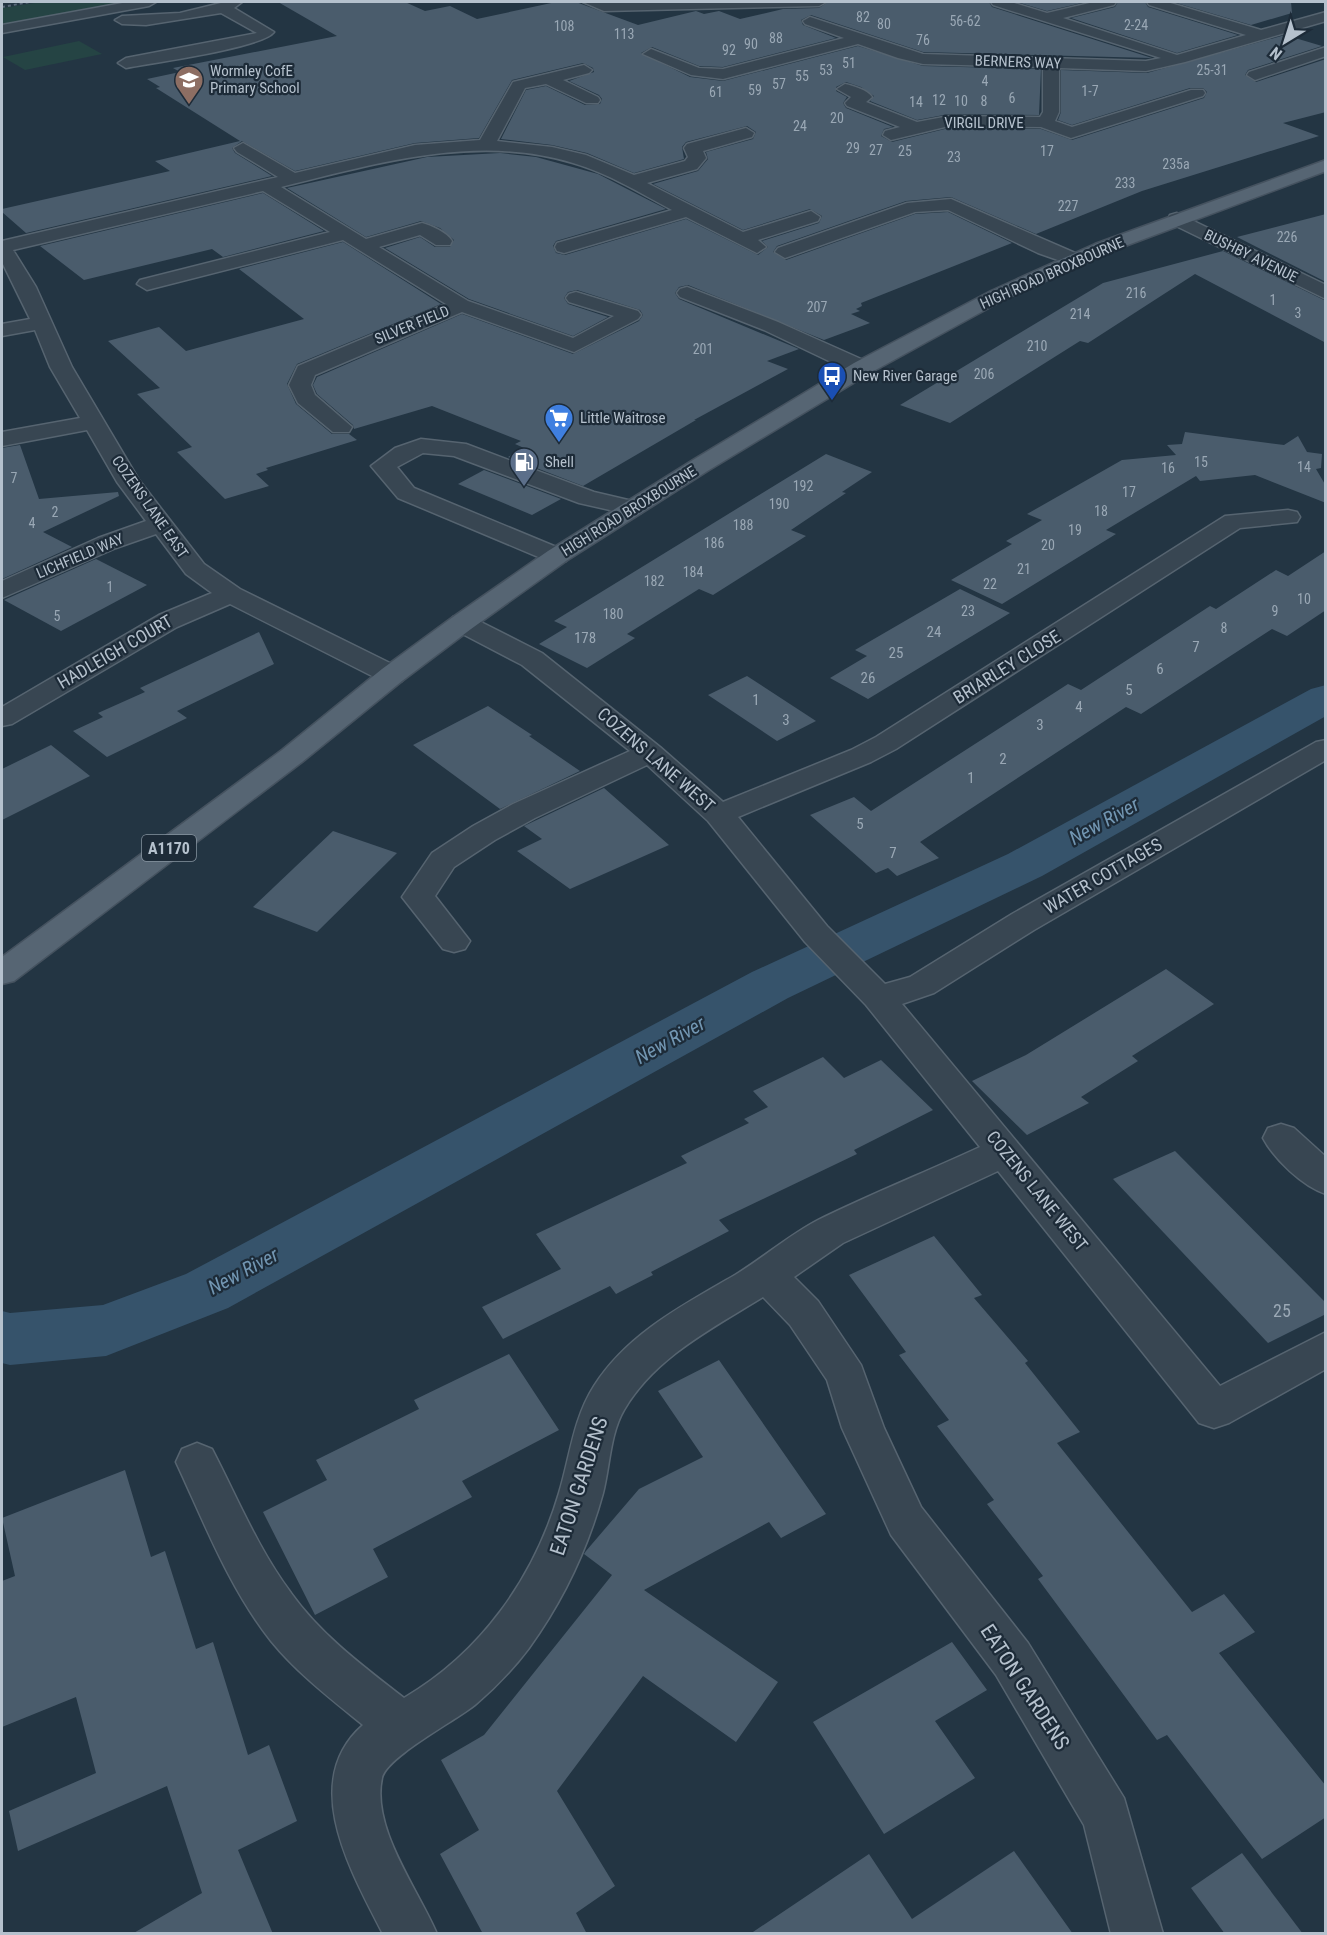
<svg xmlns="http://www.w3.org/2000/svg" width="1327" height="1935" viewBox="0 0 1327 1935" font-family="'Roboto Condensed',sans-serif">
<style>
.green{fill:#254444}
.lines{fill:none;stroke-linecap:round;stroke-linejoin:round}
.canal{fill:#36536b;fill-rule:evenodd}
.building{fill:#4a5c6c}
.minor-casing{stroke:#566470;stroke-width:3}
.major-casing{stroke:#45525f;stroke-width:3}
.minor{fill:#384652;fill-rule:evenodd}
.major{fill:#566573;fill-rule:evenodd}
.rail{stroke:#5a6b7a;stroke-width:2;stroke-dasharray:3 3;stroke-linecap:butt}
.labels{text-anchor:middle;stroke-width:4.5;stroke-linejoin:round;paint-order:stroke}
.far-number-label{font-size:14px;fill:#9aa8b5}
.far-street-label{font-size:15px;fill:#b5c1cd;stroke:#1d2b38}
.far-poi-label{font-size:15px;fill:#b5c1cd;stroke:#1d2b38;text-anchor:start}
.number-label{font-size:15px;fill:#9aa8b5}
.shield{fill:#1d2b38;stroke:#8794a0;stroke-width:1.5}
.shield-label{font-size:16px;font-weight:bold;fill:#b5c1cd}
.street-label{font-size:18px;fill:#b5c1cd;stroke:#1d2b38}
.near-number-label{font-size:18px;fill:#9aa8b5}
.water-label{font-size:20px;font-style:italic;fill:#7296b2;stroke:#1d2b38}
.near-street-label{font-size:21px;fill:#b5c1cd;stroke:#1d2b38}
</style>
<rect width="100%" height="100%" fill="#233543"/>
<g class="green">
<polygon points="41,2 126,2 2,24 2,8"/>
<polygon points="79,41 102,54 25,70 3,57"/>
</g>
<g class="lines">
<polygon class="canal" points="1326,685 1326,716 1042,876 788,998 228,1308 106,1356 10,1365 2,1363 2,1311 10,1313 103,1305 186,1274 752,972 1008,854 1311,689"/>
</g>
<g class="building">
<polygon points="278,2 405,2 425,11 450,6 477,19 556,2 576,2 638,25 696,11 704,14 719,11 740,19 783,9 819,8 828,2 989,2 992,7 1152,58 923,52 811,15 801,20 803,25 836,38 723,67 699,66 652,47 641,53 690,77 723,81 858,46 923,66 1041,69 1039,115 949,114 917,120 870,101 874,96 861,87 846,82 836,87 836,91 847,97 843,103 846,108 893,127 884,129 881,136 892,142 949,128 1041,129 1072,140 1204,98 1207,92 1203,88 1190,88 1072,125 1058,120 1061,112 1061,70 1147,73 1285,35 1322,46 1248,70 1245,75 1256,82 1326,59 1326,112 1283,123 1319,136 1142,191 1036,234 951,197 906,201 777,246 773,252 786,260 915,214 948,212 1012,243 861,303 862,306 856,309 860,311 851,314 870,323 824,340 688,285 679,287 675,293 679,299 799,349 767,361 788,369 694,420 696,420 583,486 508,457 524,448 515,444 521,441 432,406 354,429 353,425 317,394 313,385 317,377 462,314 573,354 639,321 643,315 640,310 577,290 568,292 564,298 568,304 608,317 573,336 469,299 385,248 420,237 435,247 450,247 454,240 440,228 421,221 366,237 287,188 427,157 500,153 536,157 598,174 666,209 556,241 553,246 556,253 565,255 686,219 758,255 768,247 762,241 819,223 822,216 810,209 743,230 653,184 698,171 708,159 706,152 753,139 756,132 747,126 686,142 682,147 684,159 634,173 587,153 552,145 501,139 526,90 546,86 585,105 600,104 602,99 599,95 569,81 594,72 593,68 583,63 512,80 479,138 415,143 295,171 242,141 232,148 235,153 272,176 26,233 2,212 2,209 170,171 155,161 240,141 156,88 160,87 147,79 180,72 173,68 337,36"/>
<polygon points="1017,2 1086,2 1047,11"/>
<polygon points="1118,2 1145,2 1148,7 1238,35 1177,53 1071,18 1115,7"/>
<polygon points="1173,2 1291,2 1292,13 1251,25"/>
<polygon points="263,193 324,231 223,257 212,249 208,250 84,280 40,246"/>
<polygon points="1326,214 1326,282 1237,237"/>
<polygon points="343,242 441,304 297,364 287,384 296,404 332,434 349,434 357,440 266,468 268,470 256,474 269,486 225,499 177,452 192,447 137,394 160,388 108,341 159,327 186,351 304,319 239,269"/>
<polygon points="1223,251 1326,301 1326,343 1195,274 1088,343 1080,341 950,423 900,405 1103,283"/>
<polygon points="1185,432 1284,445 1298,436 1307,452 1322,454 1321,468 1316,469 1326,486 1326,503 1255,475 1200,481 1196,476 1106,530 1116,534 1002,604 951,580 1012,544 1006,541 1042,520 1027,514 1122,460 1176,455 1167,445 1182,444"/>
<polygon points="20,445 39,499 118,492 119,496 43,532 72,547 2,579 2,448"/>
<polygon points="826,454 872,472 842,492 846,493 791,530 806,536 713,595 699,589 627,634 635,638 587,668 539,644 567,627 554,621"/>
<polygon points="484,470 561,499 532,515 458,484"/>
<polygon points="1326,551 1326,610 1287,636 1272,629 1141,714 1126,707 920,842 939,858 897,876 888,868 876,873 810,815 854,797 871,811 1068,684 1081,690 1210,606 1216,609 1276,570 1288,576"/>
<polygon points="96,559 147,585 61,631 4,600"/>
<polygon points="960,589 1010,613 868,699 830,678 867,656 855,650"/>
<polygon points="259,632 274,664 177,711 187,718 107,757 73,731 103,717 98,713 145,692 140,688"/>
<polygon points="747,676 816,721 777,741 708,695"/>
<polygon points="488,706 532,735 529,736 580,771 500,809 413,745"/>
<polygon points="51,745 90,776 2,820 2,769"/>
<polygon points="604,788 669,845 570,889 517,851 542,839 524,826"/>
<polygon points="333,831 397,853 317,932 253,907"/>
<polygon points="1166,969 1214,1004 1132,1056 1138,1061 1081,1097 1089,1103 1027,1135 972,1081 1026,1055"/>
<polygon points="823,1057 844,1078 881,1060 933,1110 854,1150 857,1154 719,1220 729,1231 651,1272 653,1275 616,1294 610,1286 503,1339 482,1307 561,1269 536,1234 687,1163 681,1156 749,1123 744,1119 768,1107 753,1091"/>
<polygon points="1175,1151 1326,1303 1326,1314 1268,1343 1113,1179"/>
<polygon points="934,1236 982,1295 974,1298 1028,1361 1025,1363 1080,1432 1057,1443 1192,1612 1224,1594 1255,1632 1219,1653 1326,1786 1326,1817 1262,1859 1167,1735 1157,1740 1038,1579 1043,1576 987,1504 994,1500 937,1426 949,1420 899,1355 906,1352 849,1275"/>
<polygon points="509,1354 559,1430 462,1481 472,1497 373,1549 388,1577 315,1615 263,1512 327,1480 316,1460 419,1409 414,1400"/>
<polygon points="719,1360 826,1514 781,1538 769,1522 644,1590 778,1682 736,1742 643,1676 557,1791 615,1886 576,1913 587,1934 483,1934 440,1854 479,1830 441,1760 484,1735 612,1575 584,1554 586,1551 639,1489 703,1457 658,1391"/>
<polygon points="125,1470 151,1557 165,1551 196,1649 213,1642 248,1755 269,1745 297,1821 238,1850 273,1934 132,1934 202,1893 167,1786 18,1851 9,1811 96,1773 76,1697 2,1727 2,1581 15,1576 2,1518"/>
<polygon points="952,1642 987,1690 935,1721 975,1778 884,1834 813,1722"/>
<polygon points="1014,1851 1073,1934 750,1934 869,1854 912,1919"/>
<polygon points="1242,1853 1303,1934 1225,1934 1191,1888"/>
</g>
<g class="lines">
<g class="minor-casing">
<g id="minor">
<polygon points="128,2 156,2 149,6 2,33 2,25"/>
<path d="M 225,2 L 242,2 L 234,8 L 274,32 C 262,48 152,63 126,68 L 118,63 L 126,58 L 257,33 L 221,13 L 146,25 L 122,24 L 115,20 L 122,16 L 180,13 Z"/>
<polygon points="583,2 605,3 826,2 819,6 604,11"/>
<path d="M 991,2 L 1011,2 L 1047,13 L 1094,2 L 1116,2 L 1114,5 L 1063,18 L 1177,55 L 1246,35 L 1149,5 L 1147,2 L 1167,2 L 1261,30 L 1326,12 L 1326,21 L 1185,62 L 1146,71 L 1059,68 L 1059,112 L 1055,121 L 1072,127 L 1191,90 L 1203,90 L 1205,93 L 1203,96 L 1071,138 L 1041,127 L 949,126 L 891,140 L 883,135 L 885,131 L 900,127 L 847,106 L 845,103 L 851,97 L 837,89 L 845,84 C 854,86 867,90 872,97 L 866,102 L 917,122 L 949,116 L 1040,117 L 1043,112 L 1043,67 L 923,64 L 898,58 L 858,44 L 723,79 L 691,75 L 643,54 L 651,49 L 699,68 L 723,69 L 844,38 L 805,24 L 803,21 L 810,17 L 923,54 L 1146,61 L 1161,58 L 993,5 Z"/>
<polygon points="1326,47 1326,56 1255,80 1247,75 1249,72"/>
<path d="M 584,65 L 592,70 L 589,73 L 563,80 L 598,97 L 600,100 L 598,103 L 586,103 L 546,84 L 525,88 L 497,141 L 552,147 L 586,155 L 634,175 L 685,161 L 688,157 L 684,148 L 687,144 L 746,128 L 754,133 L 752,137 L 703,151 L 706,158 L 697,169 L 647,183 L 743,232 L 811,211 L 820,217 L 818,221 L 758,240 L 766,247 L 757,253 L 686,217 L 564,253 L 557,251 L 555,247 L 557,243 L 672,210 C 640,193 608,173 573,163 C 476,133 376,164 281,187 L 366,239 L 422,223 C 432,226 446,232 452,241 L 450,245 L 436,245 L 420,235 L 379,247 L 468,301 L 573,338 L 614,316 L 569,302 L 566,298 L 569,294 L 576,292 L 638,311 L 641,315 L 638,319 L 574,352 L 462,312 L 315,375 L 311,385 L 315,395 L 352,427 L 349,432 L 333,432 L 298,403 L 289,385 L 298,366 L 446,304 L 343,240 L 147,290 L 137,284 L 140,280 L 330,232 L 263,191 L 13,250 L 36,287 L 72,367 L 139,480 L 204,564 L 240,589 L 402,669 L 406,675 L 402,681 L 392,683 L 382,681 L 230,604 L 177,627 L 12,724 L 2,726 L 2,707 L 159,615 L 212,593 L 186,574 L 156,534 L 116,548 L 2,598 L 2,581 L 98,538 L 146,521 L 117,482 L 87,430 L 2,446 L 2,432 L 80,418 L 50,367 L 35,330 L 2,336 L 2,324 L 30,319 L 2,262 L 2,241 L 278,177 L 237,152 L 234,148 L 243,143 L 295,173 L 415,145 L 480,140 L 513,82 Z"/>
<polygon points="951,199 1082,256 1085,260 1075,266 1038,253 948,210 915,212 785,258 775,252 778,248 907,203"/>
<polygon points="1177,213 1326,285 1326,299 1170,223 1168,219 1170,215"/>
<polygon points="687,287 778,322 870,363 873,368 870,373 854,373 764,330 680,297 677,293 680,289"/>
<polygon points="421,439 466,444 594,492 641,503 644,508 641,513 632,515 579,503 454,456 423,453 397,467 414,488 566,551 569,556 566,561 557,563 548,561 398,498 371,466 395,448"/>
<path d="M 1288,510 L 1297,512 L 1300,517 L 1297,522 L 1240,528 L 896,749 L 871,762 L 738,817 L 827,926 L 885,984 L 910,977 L 1012,914 L 1316,742 L 1326,740 L 1326,760 L 1034,930 L 934,993 L 902,1004 L 1220,1386 L 1326,1332 L 1326,1369 L 1229,1423 L 1214,1428 L 1199,1423 L 998,1171 L 843,1243 L 794,1277 L 818,1301 L 861,1365 L 884,1428 L 921,1507 L 1028,1643 L 1124,1798 L 1163,1934 L 1111,1934 L 1084,1825 L 996,1675 L 891,1535 L 842,1428 L 827,1380 L 790,1325 L 763,1297 C 713,1328 655,1357 624,1410 C 610,1434 610,1466 603,1493 C 588,1548 563,1601 529,1648 C 514,1668 496,1687 476,1704 C 457,1720 386,1757 382,1778 C 371,1828 418,1889 437,1934 L 383,1934 C 352,1873 298,1782 363,1725 C 331,1699 297,1673 271,1641 C 229,1588 204,1522 176,1462 L 182,1449 L 197,1443 L 212,1449 C 237,1497 258,1549 291,1593 C 321,1635 364,1667 404,1698 C 481,1653 534,1578 559,1493 C 570,1457 573,1419 594,1386 C 627,1334 683,1305 735,1275 C 763,1258 789,1235 818,1220 C 871,1194 926,1172 980,1147 L 866,1005 L 805,942 L 708,821 L 647,765 L 535,818 L 495,840 L 454,867 L 435,896 L 470,941 L 465,949 L 454,952 L 443,949 L 402,897 L 432,853 L 473,826 L 513,804 L 630,751 L 522,665 L 453,629 L 449,623 L 453,617 L 462,615 L 471,617 L 542,653 L 660,747 L 723,802 L 851,750 L 876,737 L 1225,516 Z"/>
<path d="M 1281,1124 L 1294,1128 L 1326,1157 L 1326,1194 C 1303,1187 1274,1159 1263,1138 L 1268,1128 Z"/>
</g>
</g>
<g class="major-casing">
<polygon id="major" points="1326,160 1326,171 1109,252 1005,299 870,373 709,470 566,561 471,629 402,681 302,762 14,981 2,984 2,957 282,750 382,669 453,617 548,551 693,460 854,363 991,291 1095,244"/>
</g>
<use href="#minor" class="minor"/>
<use href="#major" class="major"/>
<polyline class="rail" points="2,7 30,2"/>
</g>
<defs>
<g id="school-pin" transform="scale(1.5)"><path d="M0 17L-7.5 6A9.5 9.5 0 1 1 7.5 6Z" fill="#8d6e63" stroke="#1d2b38"/><path d="M0-5L7-2L0 1L-7-2ZM-4 1L0 2.5L4 1V4Q0 6-4 4Z" fill="#fff"/></g>
<g id="bus-pin" transform="scale(1.5)"><path d="M0 17L-7.5 6A9.5 9.5 0 1 1 7.5 6Z" fill="#1a4fb4" stroke="#1d2b38"/><path d="M-5-6H5V4H4V6H2V4H-2V6H-4V4H-5ZM-3.5-4V0h7V-4ZM-3.5 1.2v1.5H-2V1.2ZM2 1.2v1.5H3.5V1.2Z" fill="#fff"/></g>
<g id="supermarket-pin" transform="scale(1.5)"><path d="M0 17L-7.5 6A9.5 9.5 0 1 1 7.5 6Z" fill="#3f7fe0" stroke="#1d2b38"/><path d="M-6-5.5h2.5l.6 2H6L4.5 2H-2.5L-4.4-4H-6ZM-1.5 3.2a1.3 1.3 0 1 0 .1 0ZM3 3.2a1.3 1.3 0 1 0 .1 0Z" fill="#fff"/></g>
<g id="fuel-pin" transform="scale(1.5)"><path d="M0 17L-7.5 6A9.5 9.5 0 1 1 7.5 6Z" fill="#5c6f8a" stroke="#1d2b38"/><path d="M-5.5-6h7V0h2V4h1.3V-2.5L3-4.5l.8-.8L6-3V5H2.5V1h-1V6h-7ZM-4.2-4.7v3.2H.2V-4.7Z" fill="#fff"/></g>
</defs>
<g fill-rule="evenodd">
<use href="#school-pin" x="189" y="80"/>
<use href="#bus-pin" x="832" y="376"/>
<use href="#supermarket-pin" x="559" y="418"/>
<use href="#fuel-pin" x="524" y="462"/>
</g>
<g class="labels">
<g class="far-number-label">
<text x="863" y="22">82</text>
<text x="965" y="26">56-62</text>
<text x="884" y="29">80</text>
<text x="1136" y="30">2-24</text>
<text x="564" y="31">108</text>
<text x="624" y="39">113</text>
<text x="776" y="43">88</text>
<text x="923" y="45">76</text>
<text x="751" y="49">90</text>
<text x="729" y="55">92</text>
<text x="849" y="68">51</text>
<text x="826" y="75">53</text>
<text x="1212" y="75">25-31</text>
<text x="802" y="81">55</text>
<text x="985" y="86">4</text>
<text x="779" y="89">57</text>
<text x="755" y="95">59</text>
<text x="1090" y="96">1-7</text>
<text x="716" y="97">61</text>
<text x="1012" y="103">6</text>
<text x="939" y="105">12</text>
<text x="961" y="106">10</text>
<text x="984" y="106">8</text>
<text x="916" y="107">14</text>
<text x="837" y="123">20</text>
<text x="800" y="131">24</text>
<text x="853" y="153">29</text>
<text x="876" y="155">27</text>
<text x="905" y="156">25</text>
<text x="1047" y="156">17</text>
<text x="954" y="162">23</text>
<text x="1176" y="169">235a</text>
<text x="1125" y="188">233</text>
<text x="1068" y="211">227</text>
<text x="1287" y="242">226</text>
<text x="1136" y="298">216</text>
<text x="1273" y="305">1</text>
<text x="817" y="312">207</text>
<text x="1298" y="318">3</text>
<text x="1080" y="319">214</text>
<text x="1037" y="351">210</text>
<text x="703" y="354">201</text>
<text x="984" y="379">206</text>
<text x="1201" y="467">15</text>
<text x="1304" y="472">14</text>
<text x="1168" y="473">16</text>
<text x="14" y="483">7</text>
<text x="803" y="491">192</text>
<text x="1129" y="497">17</text>
<text x="779" y="509">190</text>
<text x="1101" y="516">18</text>
<text x="55" y="517">2</text>
<text x="32" y="528">4</text>
<text x="743" y="530">188</text>
<text x="1075" y="535">19</text>
<text x="714" y="548">186</text>
<text x="1048" y="550">20</text>
<text x="1024" y="574">21</text>
<text x="693" y="577">184</text>
<text x="654" y="586">182</text>
<text x="990" y="589">22</text>
<text x="110" y="592">1</text>
<text x="1304" y="604">10</text>
<text x="968" y="616">23</text>
<text x="1275" y="616">9</text>
<text x="613" y="619">180</text>
<text x="57" y="621">5</text>
<text x="1224" y="633">8</text>
</g>
<g class="far-street-label">
<text transform="translate(1018 62) rotate(2)" y="5">BERNERS WAY</text>
<text x="984" y="128">VIRGIL DRIVE</text>
<text transform="translate(1251 256) rotate(26)" y="5">BUSHBY AVENUE</text>
<text transform="translate(1052 273) rotate(-24)" y="5">HIGH ROAD BROXBOURNE</text>
<text transform="translate(412 325) rotate(-22)" y="5">SILVER FIELD</text>
<text transform="translate(150 507) rotate(55)" y="5">COZENS LANE EAST</text>
<text transform="translate(629 511) rotate(-32)" y="5">HIGH ROAD BROXBOURNE</text>
<text transform="translate(80 556) rotate(-23)" y="5">LICHFIELD WAY</text>
</g>
<g class="far-poi-label">
<text x="210" y="76">Wormley CofE<tspan x="210" dy="17">Primary School</tspan></text>
<text x="853" y="381">New River Garage</text>
<text x="580" y="423">Little Waitrose</text>
<text x="545" y="467">Shell</text>
</g>
<g class="number-label">
<text x="934" y="637">24</text>
<text x="585" y="643">178</text>
<text x="1196" y="652">7</text>
<text x="896" y="658">25</text>
<text x="1160" y="674">6</text>
<text x="868" y="683">26</text>
<text x="1129" y="695">5</text>
<text x="756" y="705">1</text>
<text x="1079" y="712">4</text>
<text x="786" y="725">3</text>
<text x="1040" y="730">3</text>
<text x="1003" y="764">2</text>
<text x="971" y="783">1</text>
<text x="860" y="829">5</text>
<text x="893" y="858">7</text>
</g>
<rect class="shield" x="142" y="835" width="54" height="26" rx="4.5"/>
<g class="shield-label">
<text x="169" y="854">A1170</text>
</g>
<g class="street-label">
<text transform="translate(115 652) rotate(-30)" y="6">HADLEIGH COURT</text>
<text transform="translate(1007 667) rotate(-32)" y="6">BRIARLEY CLOSE</text>
<text transform="translate(656 760) rotate(41)" y="6">COZENS LANE WEST</text>
<text transform="translate(1103 876) rotate(-30)" y="6">WATER COTTAGES</text>
<text transform="translate(1037 1191) rotate(51)" y="6">COZENS LANE WEST</text>
</g>
<g class="near-number-label">
<text x="1282" y="1317">25</text>
</g>
<g class="water-label">
<text transform="translate(1104 821) rotate(-29)" y="7">New River</text>
<text transform="translate(670 1040) rotate(-29)" y="7">New River</text>
<text transform="translate(243 1271) rotate(-28)" y="7">New River</text>
</g>
<g class="near-street-label">
<text transform="translate(579 1486) rotate(-72)" y="7">EATON GARDENS</text>
<text transform="translate(1025 1687) rotate(57)" y="7">EATON GARDENS</text>
</g>
</g>
<rect width="1327" height="1935" fill="none" stroke="#b5c1cd" stroke-width="6"/>
<g transform="translate(1285 42) rotate(218)" stroke="#1d2b38" stroke-width="4.5" paint-order="stroke">
<path d="M0-4.5L10 22L0 15L-10 22Z" fill="#b5c1cd"/>
<text y="-9" font-size="16" font-weight="bold" text-anchor="middle" fill="#b5c1cd">N</text>
</g>
</svg>
